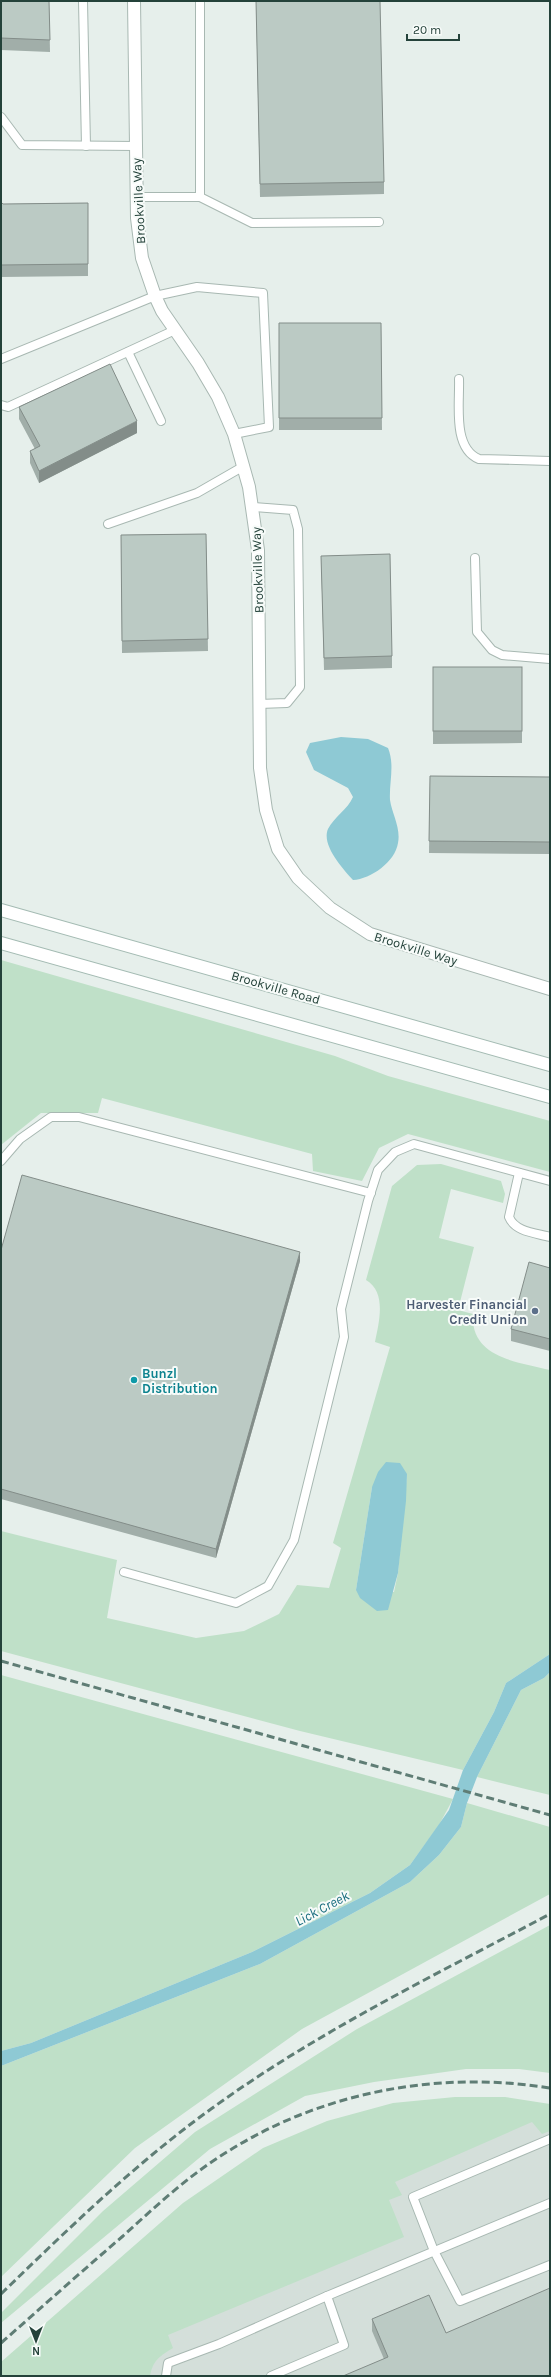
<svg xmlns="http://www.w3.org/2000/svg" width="551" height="2377" viewBox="0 0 551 2377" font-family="Karla,sans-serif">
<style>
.built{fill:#d4dfda}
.green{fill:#bfe0c8;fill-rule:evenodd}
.water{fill:#8ec9d4}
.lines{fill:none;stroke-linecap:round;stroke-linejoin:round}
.lane-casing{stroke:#a8b8b2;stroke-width:10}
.street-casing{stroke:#a8b8b2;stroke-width:14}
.secondary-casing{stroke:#a4bbb3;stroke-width:14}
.lane{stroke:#fff;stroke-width:8}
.street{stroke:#fff;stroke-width:12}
.secondary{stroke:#fff;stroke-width:12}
.rail{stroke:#5f7d75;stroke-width:3;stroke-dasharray:8 4;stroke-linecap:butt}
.wall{fill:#a1aea9}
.shaded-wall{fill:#838d89}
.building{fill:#bbcac4;stroke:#838d89}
.service-dot{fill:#5c6f8a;stroke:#f7fbf9;stroke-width:1.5}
.culture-dot{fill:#0f9aa8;stroke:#f7fbf9;stroke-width:1.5}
.labels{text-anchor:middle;stroke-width:4;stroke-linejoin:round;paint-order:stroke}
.street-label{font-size:13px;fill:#24423a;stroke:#f7fbf9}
.service-label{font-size:13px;font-weight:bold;fill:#4e5e75;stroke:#f7fbf9;text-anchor:end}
.culture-label{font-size:13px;font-weight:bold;fill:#0d838f;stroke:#f7fbf9;text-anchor:start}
.water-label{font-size:14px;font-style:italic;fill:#1c6f80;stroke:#f7fbf9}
</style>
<rect width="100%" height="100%" fill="#e6efeb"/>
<polygon class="built" points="550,2118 550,2376 31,2376 300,2157"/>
<g class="green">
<polygon points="1,960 335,1056 388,1076 550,1121 550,1172 408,1134 379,1148 362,1181 313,1171 312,1154 102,1098 98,1113 41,1113 1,1145"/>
<path d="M 441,1164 L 501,1181 L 505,1194 L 503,1203 L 451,1189 L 439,1238 L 474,1247 L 458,1310 L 473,1314 C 470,1358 518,1362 550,1370 L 550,1654 L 506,1683 L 494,1712 L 463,1770 L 300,1731 L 1,1651 L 1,1531 L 117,1560 L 107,1618 L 196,1638 L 244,1631 L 279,1614 L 297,1585 L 329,1588 L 341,1548 L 333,1543 L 390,1347 L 375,1342 C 379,1322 387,1292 366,1280 L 392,1186 L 417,1165 ZM 407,1474 L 398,1573 L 394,1592 L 356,1590 L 372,1487 Z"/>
<polygon points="550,1672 550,1795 477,1777 521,1690 544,1678"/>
<polygon points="1,1675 453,1799 439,1825 410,1865 370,1893 252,1952 31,2043 1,2051"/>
<polygon points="467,1803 550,1827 550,1894 302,2029 135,2148 1,2277 1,2066 260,1964 410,1882 439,1855 461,1827"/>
<polygon points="550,1925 550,2073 519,2069 466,2069 374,2082 305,2096 210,2149 1,2323 1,2313 103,2211 195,2132 357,2029"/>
<path d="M 455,2097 L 505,2097 L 550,2104 L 550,2131 L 542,2134 L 532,2122 L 395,2182 L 402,2195 L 389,2200 L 404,2237 L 168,2335 L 173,2348 C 160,2356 153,2360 150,2376 L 1,2376 L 1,2362 L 183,2203 L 263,2148 L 327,2121 L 393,2103 Z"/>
</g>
<g class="water">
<path d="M 341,737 L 368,739 L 388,748 C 395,765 389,782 390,800 C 392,814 401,828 398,843 C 395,862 371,879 353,880 C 343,869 321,845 328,829 C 334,817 348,809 353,797 L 348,788 L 314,770 L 306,752 L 310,743 Z"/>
<polygon points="386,1462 400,1463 407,1474 406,1501 398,1573 388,1610 377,1611 360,1598 356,1590 372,1487 378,1472"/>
<polygon points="550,1654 550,1672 544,1678 521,1690 477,1777 467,1803 461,1827 439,1855 410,1882 260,1964 1,2066 1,2051 31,2043 252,1952 370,1893 410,1865 449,1810 463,1770 494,1712 506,1683"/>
</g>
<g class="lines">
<g class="lane-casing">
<g id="lane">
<polyline points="83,1 86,146"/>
<polyline points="1,117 22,145 136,146"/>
<polyline points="138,197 200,197 200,1"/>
<polyline points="200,197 252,223 379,222"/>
<polyline points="128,352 161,421"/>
<polyline points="1,359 155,296 197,287 263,293 269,427 234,434"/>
<path d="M 459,379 C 460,403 452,448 479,459 L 550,461"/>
<polyline points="1,405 8,407 175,330"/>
<polyline points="253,507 293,510 298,529 300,687 287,703 259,704"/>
<polyline points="108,524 197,493 244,466"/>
<polyline points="475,558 477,632 492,650 502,655 550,659"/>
<polyline points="1,1161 20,1139 51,1117 79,1117 371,1193"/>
<path d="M 519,1173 L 509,1217 C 515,1232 536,1233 550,1237"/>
<polyline points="124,1572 236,1603 268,1586 294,1540 344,1337 341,1309 368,1201 378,1170 395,1152 414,1144 550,1181"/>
<polyline points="550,2139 413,2197 434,2251 460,2301 550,2265"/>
<polyline points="166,2376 168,2363 219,2344 327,2296"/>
<polyline points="271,2376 344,2345 327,2296 550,2203"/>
</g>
</g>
<g class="street-casing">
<polyline id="street" points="134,1 137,218 142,258 155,296 162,311 198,363 218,397 234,434 249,487 258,550 260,768 266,810 278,849 298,878 330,908 370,934 550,989"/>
</g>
<g class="secondary-casing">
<g id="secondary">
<polyline points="1,910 550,1065"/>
<polyline points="1,943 550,1097"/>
</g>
</g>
<use href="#lane" class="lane"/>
<use href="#street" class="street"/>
<use href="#secondary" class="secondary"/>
<g class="rail">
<polyline points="1,1661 550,1815"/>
<path d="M 1,2294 C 68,2229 135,2164 211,2109 C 317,2032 435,1975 550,1914"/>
<path d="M 1,2343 C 42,2307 82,2271 123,2236 C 155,2207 189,2175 227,2152 C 322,2092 439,2070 550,2088"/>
</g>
</g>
<g class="wall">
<polygon points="1,1 49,1 50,52 1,50"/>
<polygon points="256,1 384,182 384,194 260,197"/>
<polygon points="1,202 3,204 88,203 88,276 1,277"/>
<polygon points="279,323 381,323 382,430 279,430"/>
<polygon points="19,407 137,433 39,483 30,463 30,451 35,449 19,419"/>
<polygon points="206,534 208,651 122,653 121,535"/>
<polygon points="321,556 392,656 392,668 324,670"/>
<polygon points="433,667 522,667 522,743 433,744"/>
<polygon points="430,776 550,777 550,854 429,853"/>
<polygon points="1,1250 300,1261 216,1558 1,1499"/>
<polygon points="550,1268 550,1351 511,1341 511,1329"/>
<polygon points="372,2319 446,2333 384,2359 372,2331"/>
</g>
<g class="shaded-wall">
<polygon points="137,421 137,433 39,483 39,471"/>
<polygon points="300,1252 300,1261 216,1558 216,1549"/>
</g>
<g class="building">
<polygon points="1,1 49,1 50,40 1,38"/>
<polygon points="256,1 380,1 384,182 260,184"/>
<polygon points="1,202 3,204 88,203 88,264 1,265"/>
<polygon points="279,323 381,323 382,418 279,418"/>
<polygon points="110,364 137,421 39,471 30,451 40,446 19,407"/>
<polygon points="206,534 208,639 122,641 121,535"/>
<polygon points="390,554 392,656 324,658 321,556"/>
<rect x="433" y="667" width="89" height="64"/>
<polygon points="430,776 550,777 550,842 429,841"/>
<polygon points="22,1175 300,1252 216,1549 1,1489 1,1250"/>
<polygon points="529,1262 550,1268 550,1339 511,1329"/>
<polygon points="550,2288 550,2376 343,2376 388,2357 372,2319 429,2295 446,2333"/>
</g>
<circle class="service-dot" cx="535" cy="1311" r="4"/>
<circle class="culture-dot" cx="134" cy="1380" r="4"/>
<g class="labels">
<g class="street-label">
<text transform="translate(138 201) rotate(-93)" y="5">Brookville Way</text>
<text transform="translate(257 570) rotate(-92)" y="5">Brookville Way</text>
<text transform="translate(416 948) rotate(17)" y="5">Brookville Way</text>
<text transform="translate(276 987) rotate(16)" y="5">Brookville Road</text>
</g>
<g class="service-label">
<text x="527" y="1309">Harvester Financial<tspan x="527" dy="15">Credit Union</tspan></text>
</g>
<g class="culture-label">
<text x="142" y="1378">Bunzl<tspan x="142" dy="15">Distribution</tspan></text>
</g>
<g class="water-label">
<text transform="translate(322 1908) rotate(-28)" y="5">Lick Creek</text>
</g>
</g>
<rect width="551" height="2377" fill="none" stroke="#24423a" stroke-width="4"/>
<g transform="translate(36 2341) rotate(180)" stroke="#f7fbf9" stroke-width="3" paint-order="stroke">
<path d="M0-3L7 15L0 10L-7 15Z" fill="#24423a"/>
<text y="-6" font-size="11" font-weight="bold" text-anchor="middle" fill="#24423a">N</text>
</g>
<path d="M407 34v6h52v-6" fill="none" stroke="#24423a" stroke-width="2"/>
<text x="413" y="34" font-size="12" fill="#24423a" stroke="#f7fbf9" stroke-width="3" paint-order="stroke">20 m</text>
</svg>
